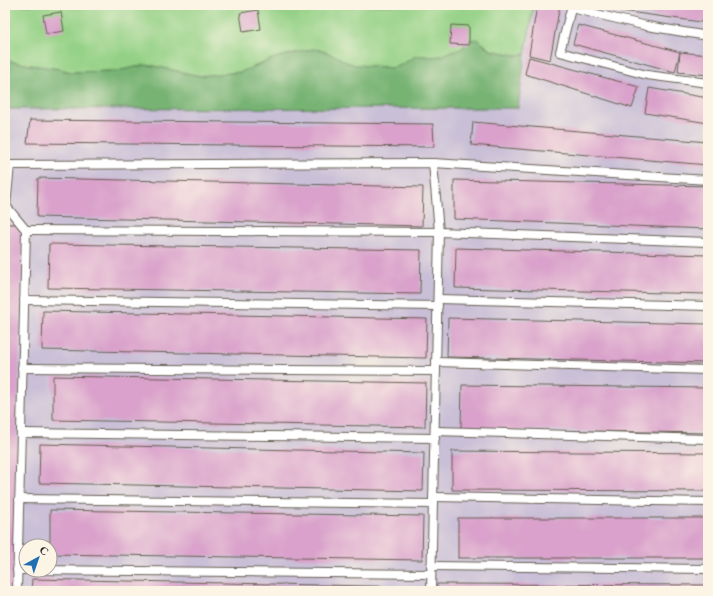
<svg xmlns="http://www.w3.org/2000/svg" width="713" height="596" viewBox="0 0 713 596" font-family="'EB Garamond',serif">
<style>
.industrial{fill:#c9bfd7;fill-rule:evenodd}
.green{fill:#94d186;stroke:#587651}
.forest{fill:#77b373;stroke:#4a6848}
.building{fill:#d9a1cb}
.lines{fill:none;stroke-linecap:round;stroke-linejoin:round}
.service-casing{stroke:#666054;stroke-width:10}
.service{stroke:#fff;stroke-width:8}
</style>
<rect width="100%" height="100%" fill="#fcf5e5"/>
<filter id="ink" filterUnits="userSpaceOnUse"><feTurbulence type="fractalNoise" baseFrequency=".025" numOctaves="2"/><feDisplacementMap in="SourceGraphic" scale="8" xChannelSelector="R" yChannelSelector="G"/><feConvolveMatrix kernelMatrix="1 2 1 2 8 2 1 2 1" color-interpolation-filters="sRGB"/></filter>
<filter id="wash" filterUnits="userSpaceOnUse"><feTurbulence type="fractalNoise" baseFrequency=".012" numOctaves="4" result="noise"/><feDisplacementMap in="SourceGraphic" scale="16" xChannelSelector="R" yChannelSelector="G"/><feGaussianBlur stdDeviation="0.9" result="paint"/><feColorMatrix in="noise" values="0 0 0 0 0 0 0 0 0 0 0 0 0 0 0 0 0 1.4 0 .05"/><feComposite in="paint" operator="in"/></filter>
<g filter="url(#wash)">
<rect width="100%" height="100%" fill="#efdebd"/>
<path class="industrial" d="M 534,5 L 708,5 L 708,591 L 5,591 L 5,109 L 518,108 L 525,54 ZM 26,546 L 50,546 L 50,570 L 26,570 Z"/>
<polygon class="green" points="5,5 534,5 525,54 516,55 499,52 490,50 484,44 468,41 462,49 451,51 442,56 433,57 424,56 416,56 399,66 391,68 373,66 355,65 346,62 338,57 321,50 294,53 275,58 241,72 200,76 154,66 136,67 125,70 116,71 70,72 60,69 30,65 5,60"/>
<polygon class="forest" points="477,39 490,50 516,55 525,54 518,108 5,109 5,60 30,65 60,69 70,72 116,71 145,65 154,66 200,76 241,72 275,58 313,49 321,50 338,57 346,62 355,65 373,66 391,68 399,66 416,56 424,56 433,57 442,56 451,51 462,49 468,41"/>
<g id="blocks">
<g class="building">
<polygon points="537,5 560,5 550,60 529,55"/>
<polygon points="586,5 708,5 708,23 586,6"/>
<polygon points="258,10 261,29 243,32 240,13"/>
<polygon points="61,12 64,31 46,34 43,15"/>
<polygon points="451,25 469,26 469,45 450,44"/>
<polygon points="578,25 680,52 708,55 708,75 678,72 680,52 675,72 573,44"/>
<polygon points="529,57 639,87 632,108 525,74"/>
<polygon points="649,88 708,98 708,123 645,113"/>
<polygon points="30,120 433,124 434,147 27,143"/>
<polygon points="473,122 708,142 708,165 471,145"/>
<polygon points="38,178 423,187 422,226 37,217"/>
<polygon points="454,180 708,186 708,229 454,219"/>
<polygon points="6,224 23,224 13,591 5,591 5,255"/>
<polygon points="49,244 421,250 420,294 48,288"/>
<polygon points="456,248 708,255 708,294 455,288"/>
<polygon points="43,311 427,319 426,358 42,350"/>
<polygon points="448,318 708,324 708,363 447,357"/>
<polygon points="53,376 426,383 425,427 53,420"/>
<polygon points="462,385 708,388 708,433 461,429"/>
<polygon points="40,444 424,453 423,491 39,483"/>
<polygon points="452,451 708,453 708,491 452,490"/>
<polygon points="50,510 423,516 422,560 50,554"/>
<rect x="458" y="518" width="250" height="40"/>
<polygon points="32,579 416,587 416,591 31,591"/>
<polygon points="437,584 708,585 708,591 437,591"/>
</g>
</g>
</g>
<g filter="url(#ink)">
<use href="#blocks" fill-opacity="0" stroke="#666054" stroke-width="1"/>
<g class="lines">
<g class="service-casing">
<g id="service">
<polyline points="572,5 560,52 647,75 708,83"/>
<polyline points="571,8 647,26 708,36"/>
<polyline points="26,230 439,232 708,242"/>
<polyline points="438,299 708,306"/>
<polyline points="24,300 438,306"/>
<polyline points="436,362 708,370"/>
<polyline points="22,368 436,371"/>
<polyline points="435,431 708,439"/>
<polyline points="21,433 435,438"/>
<polyline points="433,497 708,502"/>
<polyline points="19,499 433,504"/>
<polyline points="431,566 708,569"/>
<polyline points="17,570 26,570"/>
<polyline points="32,570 431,574"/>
<polyline points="17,591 26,230 6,206 10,165 433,163 708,180"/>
<polyline points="431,591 439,232 433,163"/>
</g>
</g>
<use href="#service" class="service"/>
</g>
</g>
<rect width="713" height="596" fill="none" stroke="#fcf5e5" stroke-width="20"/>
<g transform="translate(38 558) rotate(40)"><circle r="19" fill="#fcf5e5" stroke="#a29e95"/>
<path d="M0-3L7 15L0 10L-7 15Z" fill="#1f6fb2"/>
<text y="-6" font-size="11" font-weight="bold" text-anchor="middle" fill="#1c1c1c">С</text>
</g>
</svg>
